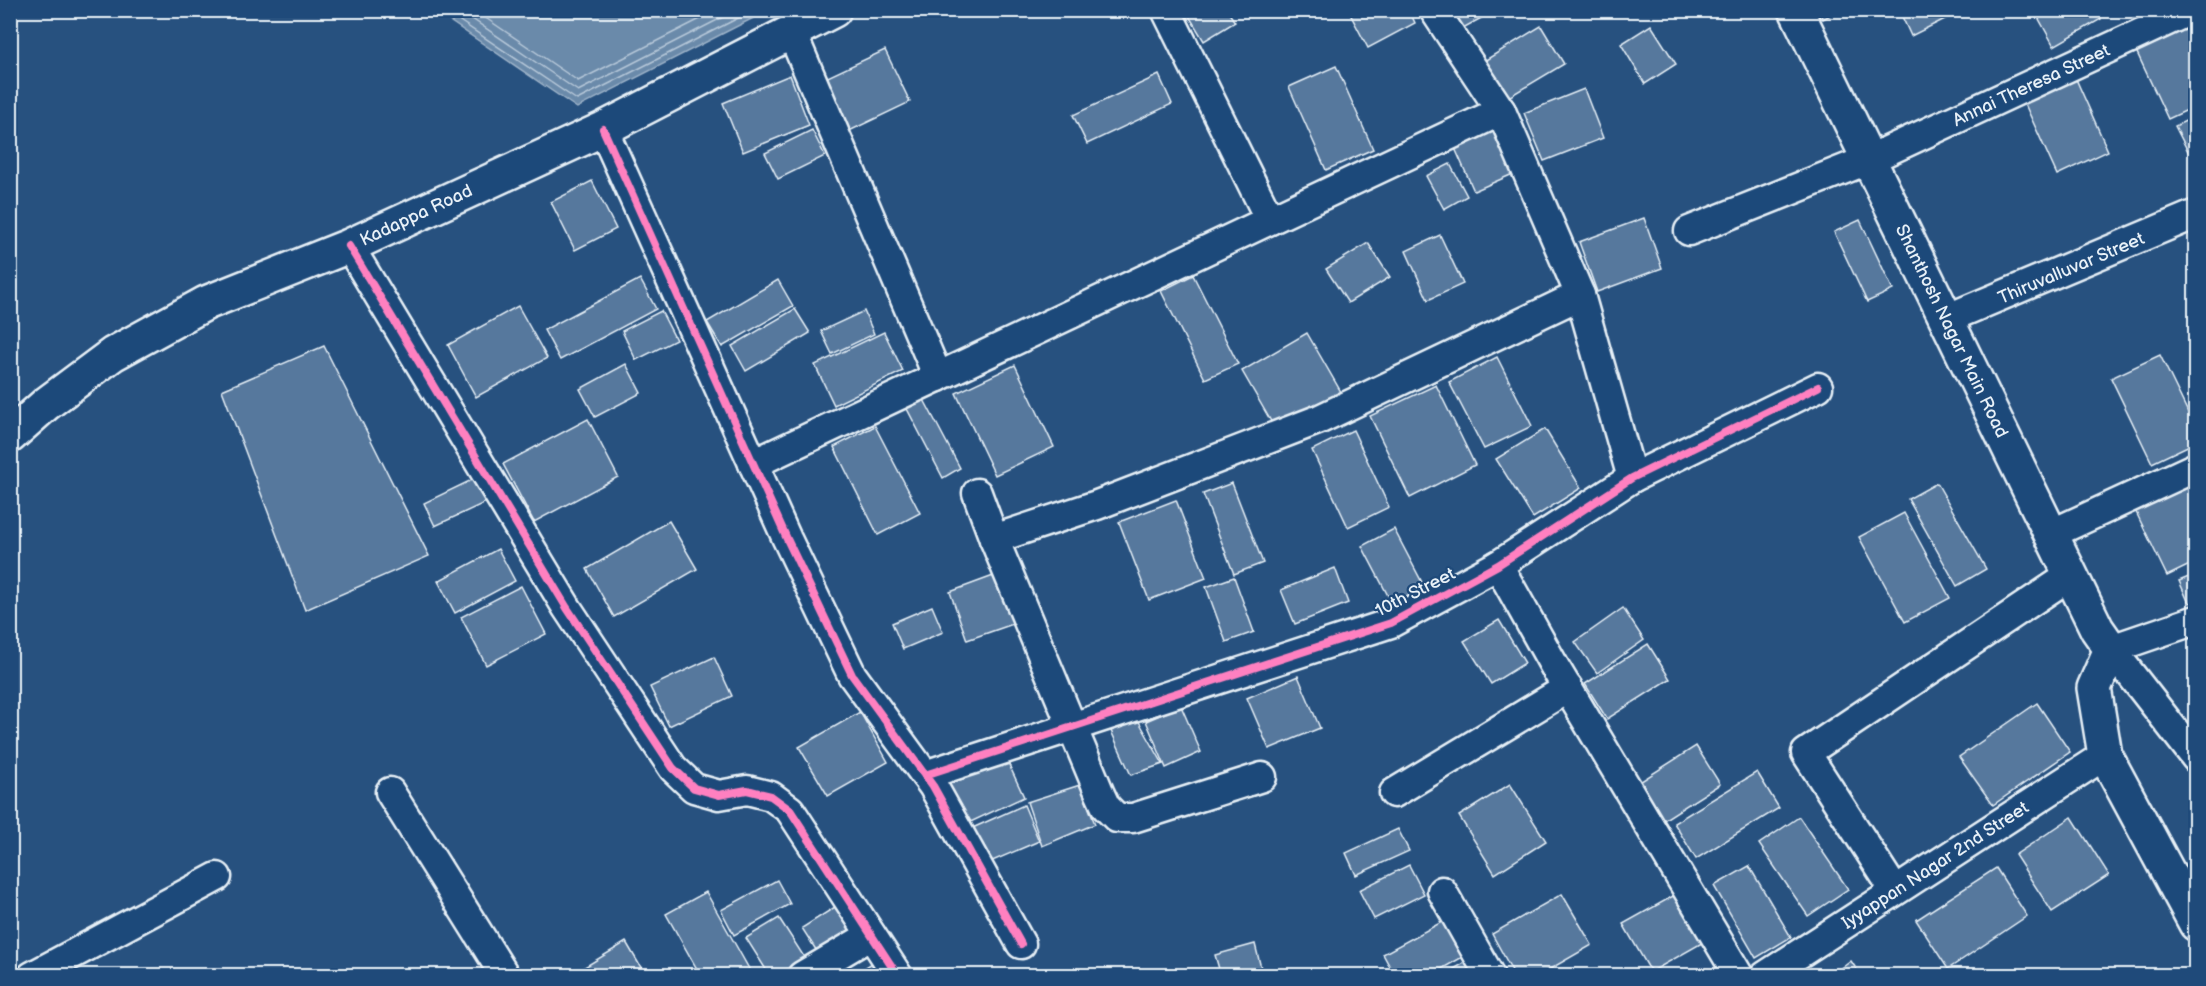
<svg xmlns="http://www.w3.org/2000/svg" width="2206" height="986" viewBox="0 0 2206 986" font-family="'Balsamiq Sans',sans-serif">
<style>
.water{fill:#6b8aaa;stroke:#9db3c9;stroke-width:1.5}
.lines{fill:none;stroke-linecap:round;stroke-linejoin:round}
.shore{stroke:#b6c8d9;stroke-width:1.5}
.building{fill:#57789d;stroke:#e8f1f8;stroke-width:1.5}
.street-casing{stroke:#e8f1f8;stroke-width:33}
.secondary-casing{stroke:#e8f1f8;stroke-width:38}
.street{stroke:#1f4a7a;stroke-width:28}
.secondary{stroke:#1f4a7a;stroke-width:33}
.cycleway-casing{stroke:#1f4a7a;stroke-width:11}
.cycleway{stroke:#ff80c0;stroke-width:8}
.labels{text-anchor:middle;stroke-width:4.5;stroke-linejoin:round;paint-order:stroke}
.street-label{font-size:18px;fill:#e8f1f8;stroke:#1f4a7a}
</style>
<rect width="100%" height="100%" fill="#27517f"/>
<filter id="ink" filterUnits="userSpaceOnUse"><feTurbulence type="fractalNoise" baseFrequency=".0167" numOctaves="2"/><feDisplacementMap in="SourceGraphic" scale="12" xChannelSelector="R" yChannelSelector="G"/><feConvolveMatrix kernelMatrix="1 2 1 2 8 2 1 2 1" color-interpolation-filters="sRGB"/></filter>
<g filter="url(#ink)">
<polygon class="water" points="444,11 444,10 767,11 577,108 444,17"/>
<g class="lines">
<g class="shore">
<polyline points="450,10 451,15 577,100 754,10"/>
<polyline points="459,10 578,91 737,10"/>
<polyline points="474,10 578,81 718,10"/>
</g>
</g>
<g class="building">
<polygon points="1056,10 1068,10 1060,16"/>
<polygon points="1197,10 1227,10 1235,22 1204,41 1189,16"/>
<polygon points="1348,10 1409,10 1415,23 1368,48"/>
<polygon points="1454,10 1496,10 1463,28"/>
<polygon points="1818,10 1840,10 1823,19"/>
<polygon points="1899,10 1963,10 1911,36"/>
<polygon points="2034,10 2097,10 2101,19 2054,46"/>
<polygon points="2181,19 2196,49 2196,106 2168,119 2132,42"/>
<polygon points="1651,25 1676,64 1645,84 1621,44"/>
<polygon points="1541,26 1564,64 1507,98 1484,61"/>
<polygon points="885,50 910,102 843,134 819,81"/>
<polygon points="1336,66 1373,149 1326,170 1289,87"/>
<polygon points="790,75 809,125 743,152 723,103"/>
<polygon points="1159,75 1172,104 1087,144 1073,115"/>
<polygon points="2076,79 2108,151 2057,175 2024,102"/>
<polygon points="1584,89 1603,138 1544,161 1524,113"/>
<polygon points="2196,116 2196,167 2175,126"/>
<polygon points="1501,125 1522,170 1474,191 1454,146"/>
<polygon points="812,130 825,156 778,179 765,153"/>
<polygon points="1450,164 1467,196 1444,209 1426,176"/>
<polygon points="592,181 616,229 575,250 551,202"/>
<polygon points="1644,218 1662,268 1597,292 1579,242"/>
<polygon points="1860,220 1893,290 1867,302 1834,232"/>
<polygon points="1440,235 1463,284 1428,300 1406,251"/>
<polygon points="1368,243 1390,277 1348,303 1326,269"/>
<polygon points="1193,275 1238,364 1205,379 1161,291"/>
<polygon points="640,279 656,309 560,360 544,330"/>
<polygon points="778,280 793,306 722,347 707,322"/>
<polygon points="518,306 547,358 476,397 448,345"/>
<polygon points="795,309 810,333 746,371 732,346"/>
<polygon points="661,311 676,340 636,360 622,331"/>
<polygon points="864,311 874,334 832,354 821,331"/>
<polygon points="884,332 903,371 834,405 815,365"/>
<polygon points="1307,333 1341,392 1276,430 1242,371"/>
<polygon points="324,346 429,556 305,610 222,390"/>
<polygon points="2160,355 2196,429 2196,442 2152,463 2111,378"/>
<polygon points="1497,357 1532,426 1484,449 1449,382"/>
<polygon points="626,364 641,393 595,417 580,389"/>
<polygon points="1015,365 1054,447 995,475 956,393"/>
<polygon points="1436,385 1475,465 1410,498 1370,416"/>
<polygon points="921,394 960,468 943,478 904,403"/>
<polygon points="588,419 618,477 534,522 503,464"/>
<polygon points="875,426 920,513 878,535 834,447"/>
<polygon points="1545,429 1581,488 1533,518 1496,459"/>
<polygon points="1353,430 1389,507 1348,527 1312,450"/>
<polygon points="482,475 493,499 435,526 424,503"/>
<polygon points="2196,480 2196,562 2167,576 2133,506"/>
<polygon points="1232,483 1263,563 1234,574 1203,494"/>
<polygon points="1937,483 1986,569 1957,586 1908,499"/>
<polygon points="1176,500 1206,578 1149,600 1119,522"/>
<polygon points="1904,513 1950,598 1905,622 1859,537"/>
<polygon points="669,521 697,569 614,617 587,569"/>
<polygon points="1394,529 1426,590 1394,607 1362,546"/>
<polygon points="498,549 515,581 455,613 438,581"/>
<polygon points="1335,568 1348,603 1295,624 1281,590"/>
<polygon points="2196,574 2196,601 2189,603 2179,581"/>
<polygon points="996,575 1013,624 967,640 950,592"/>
<polygon points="1234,577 1254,632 1226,642 1206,587"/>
<polygon points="521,586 546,634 486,665 461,617"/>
<polygon points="932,606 943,632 903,649 892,623"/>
<polygon points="1623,608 1644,640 1597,673 1575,642"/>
<polygon points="1499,620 1525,663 1491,684 1464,641"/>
<polygon points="1648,644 1670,679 1607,719 1585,684"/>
<polygon points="714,657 732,696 669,726 650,687"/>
<polygon points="1298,676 1320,728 1269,749 1247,698"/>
<polygon points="2037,703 2070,752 1993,805 1959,757"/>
<polygon points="1181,706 1201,752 1166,768 1146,721"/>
<polygon points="860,712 888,762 828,796 799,747"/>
<polygon points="1137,718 1163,764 1131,775 1107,722"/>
<polygon points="1696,746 1720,784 1659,823 1635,785"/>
<polygon points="1004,754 1024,797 962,826 942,782"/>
<polygon points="1757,772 1779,808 1696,859 1674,823"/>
<polygon points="1510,784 1546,841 1495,874 1459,816"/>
<polygon points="1080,785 1095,824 1042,846 1027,802"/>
<polygon points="1024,805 1039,841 983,865 968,830"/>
<polygon points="1799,817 1848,889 1808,916 1759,844"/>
<polygon points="2072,817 2109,875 2052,912 2015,855"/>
<polygon points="1398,829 1409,851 1356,875 1346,853"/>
<polygon points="1409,865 1424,894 1374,919 1359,890"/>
<polygon points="1749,866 1791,937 1756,958 1714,886"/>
<polygon points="1996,868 2027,916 1948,969 1916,920"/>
<polygon points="2196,868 2196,884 2188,874"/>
<polygon points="777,880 790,904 734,935 721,910"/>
<polygon points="706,892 753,976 701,976 666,914"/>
<polygon points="1562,894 1592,945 1538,976 1515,976 1492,934"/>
<polygon points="1675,895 1702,943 1651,972 1623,924"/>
<polygon points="835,907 852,933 818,953 802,928"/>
<polygon points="779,918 808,963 788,976 770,976 746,938"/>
<polygon points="1449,918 1468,954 1429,976 1395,976 1383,954"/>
<polygon points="626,942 646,976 581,976 578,971"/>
<polygon points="1255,944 1263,976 1221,976 1215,955"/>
<polygon points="875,961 885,976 852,976"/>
<polygon points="1468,961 1476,976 1441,976"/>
<polygon points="1851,961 1861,976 1831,976"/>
</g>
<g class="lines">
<g class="street-casing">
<g id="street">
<polyline points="1434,10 1501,111 1580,295 1632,478"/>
<polyline points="1167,12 1270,220"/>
<polyline points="792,33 938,377"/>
<polyline points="603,129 787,539 852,675 933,786 1021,944"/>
<polyline points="1689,231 1870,159 2191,10"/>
<polyline points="349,246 567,608 673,768 694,788 719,795 747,790 771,796 790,810 898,976"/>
<polyline points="1946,319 2196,214"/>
<polyline points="753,464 1501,111"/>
<polyline points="977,493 994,539 1100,794 1106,807 1117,818 1133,818 1262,777"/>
<polyline points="2051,534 2196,467"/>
<polyline points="994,539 1097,505 1320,419 1580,295"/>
<polyline points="1498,565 1556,669 1739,976"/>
<polyline points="2196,620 2111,649 2196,758"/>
<polyline points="925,775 1391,623 1498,565 1632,478 1818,387"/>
<polyline points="390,792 505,976"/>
<polyline points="1394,793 1568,688"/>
<polyline points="1442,891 1490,976"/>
<polyline points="1895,891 1806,753 2071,575"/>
<polyline points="32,976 217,877"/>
<polyline points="802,976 871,935"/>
<polyline points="1765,976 2105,755"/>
</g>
</g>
<g class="secondary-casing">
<g id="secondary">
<polyline points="1796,10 2097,629 2111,649 2094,688 2105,755 2196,924"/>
<polyline points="10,436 46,404 113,354 206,303 349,246 603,129 834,10"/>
</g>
</g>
<use href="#street" class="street"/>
<use href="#secondary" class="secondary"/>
<g class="cycleway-casing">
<g id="cycleway">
<polyline points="603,129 787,539 852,675 933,786 1021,944"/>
<polyline points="349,246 567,608 673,768 694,788 719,795 747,790 771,796 790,810 898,976"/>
<polyline points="925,775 1391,623 1498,565 1632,478 1818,387"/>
</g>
</g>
<use href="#cycleway" class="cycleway"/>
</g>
</g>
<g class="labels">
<g class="street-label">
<text transform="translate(2031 85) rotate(-25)" y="6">Annai Theresa Street</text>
<text transform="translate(416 215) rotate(-25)" y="6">Kadappa Road</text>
<text transform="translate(2071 268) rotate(-23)" y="6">Thiruvalluvar Street</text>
<text transform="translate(1952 331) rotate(64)" y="6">Shanthosh Nagar Main Road</text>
<text transform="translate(1415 592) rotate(-27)" y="6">10th Street</text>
<text transform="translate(1935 865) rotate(-33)" y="6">Iyyappan Nagar 2nd Street</text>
</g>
</g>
<rect width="2206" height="986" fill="none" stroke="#1f4a7a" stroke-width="36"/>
<rect x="18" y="18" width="2170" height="950" fill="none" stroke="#e8f1f8" stroke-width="2" filter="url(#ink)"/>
</svg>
